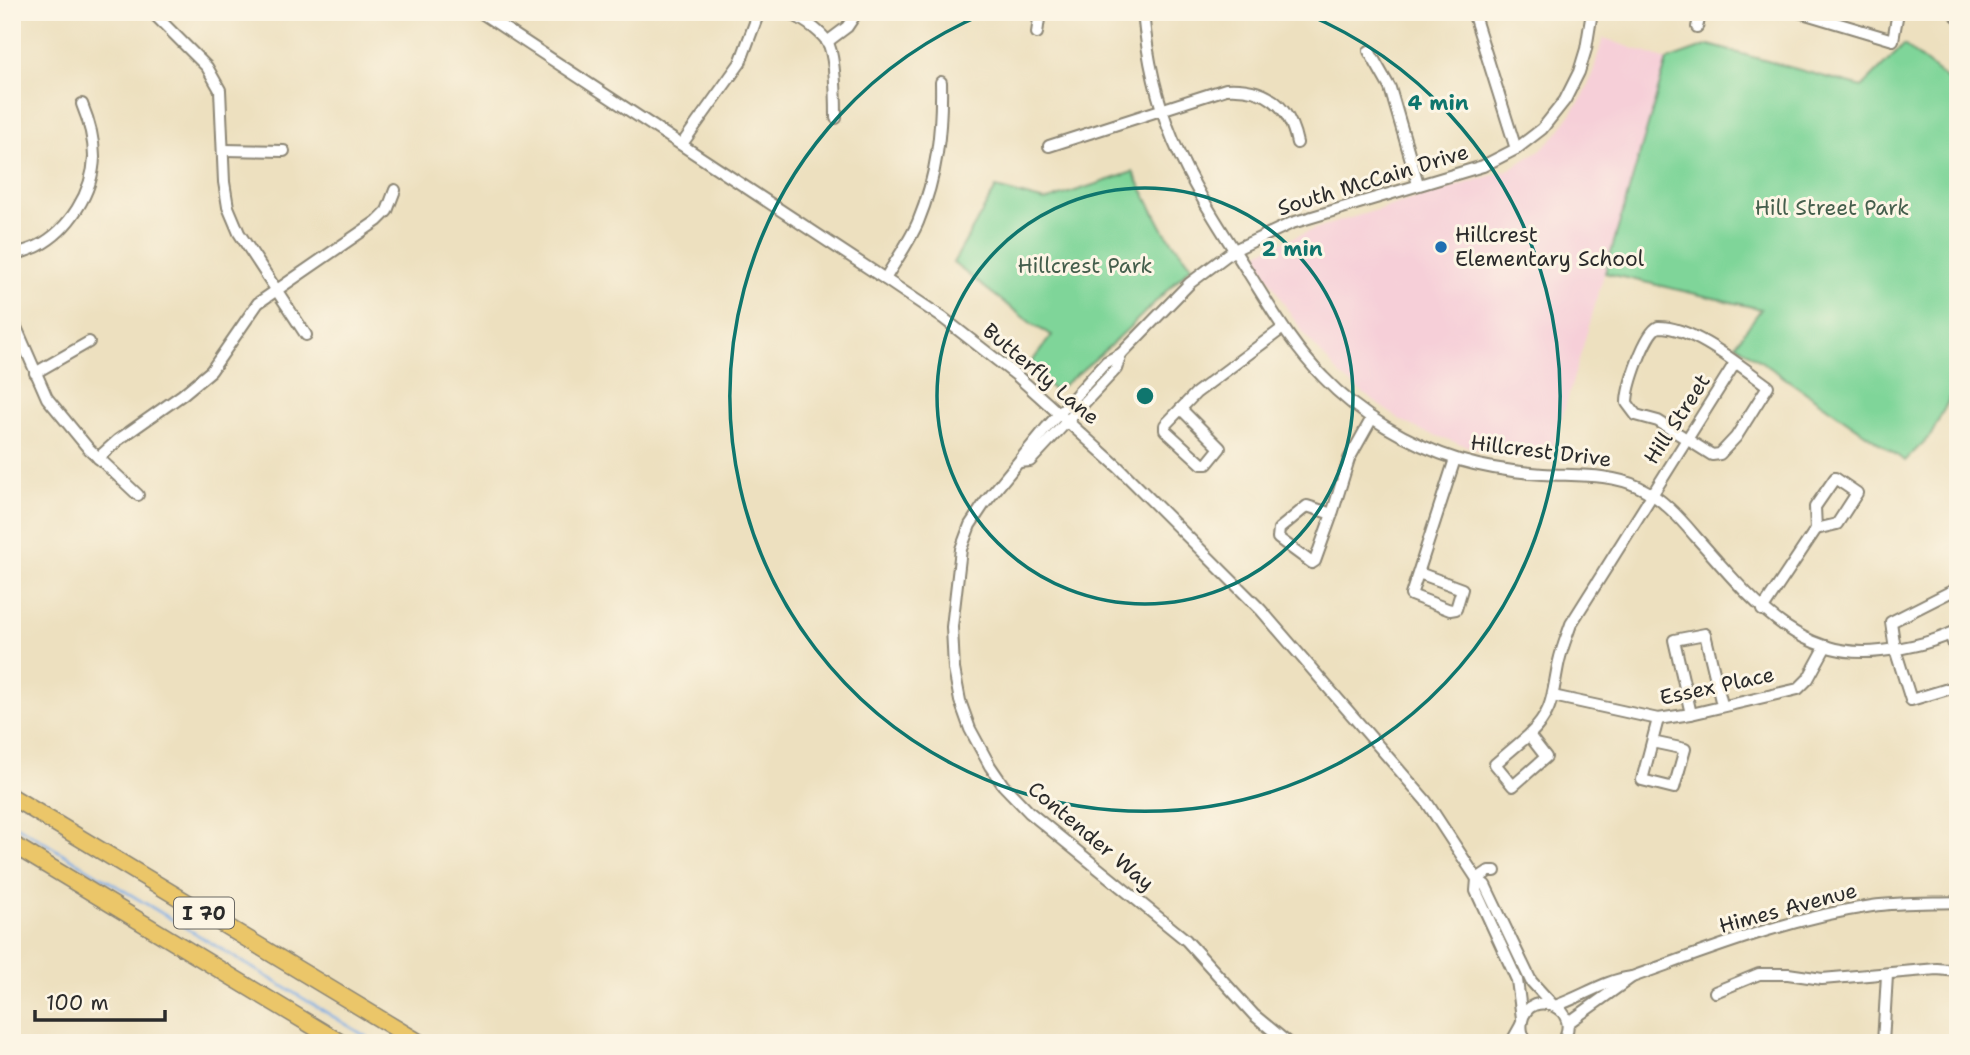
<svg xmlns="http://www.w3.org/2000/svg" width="1970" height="1055" viewBox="0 0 1970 1055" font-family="'Shantell Sans',sans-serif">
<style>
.built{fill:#f6cfd8}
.green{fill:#7fd599;stroke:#558062;stroke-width:2}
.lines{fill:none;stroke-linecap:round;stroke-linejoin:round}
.stream{stroke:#79abe5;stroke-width:2.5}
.minor-casing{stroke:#8c8675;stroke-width:14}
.highway-casing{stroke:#8c8675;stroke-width:19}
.minor{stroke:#fff;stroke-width:10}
.highway{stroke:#ebc669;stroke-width:16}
.ring{fill:none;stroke:#0f766e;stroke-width:3.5}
.poi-dot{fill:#1f6fb2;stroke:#fcf5e5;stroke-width:2.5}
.labels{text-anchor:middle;stroke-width:6;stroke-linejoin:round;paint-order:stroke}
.shield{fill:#fcf5e5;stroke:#6a6863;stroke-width:2}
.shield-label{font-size:19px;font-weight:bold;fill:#2b2b2b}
.street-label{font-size:21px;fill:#2b2b2b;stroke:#fcf5e5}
.park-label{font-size:21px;fill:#445e4c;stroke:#fcf5e5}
.poi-label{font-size:21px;fill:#2b2b2b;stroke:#fcf5e5;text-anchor:start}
.centre{fill:#0f766e;stroke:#fcf5e5;stroke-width:3.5}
.ring-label{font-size:21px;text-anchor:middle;font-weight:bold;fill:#0f766e;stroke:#fcf5e5;stroke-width:6;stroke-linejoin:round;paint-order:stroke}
</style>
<rect width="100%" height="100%" fill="#fcf5e5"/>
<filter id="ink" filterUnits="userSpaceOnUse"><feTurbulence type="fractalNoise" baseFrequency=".0143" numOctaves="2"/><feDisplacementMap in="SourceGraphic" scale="14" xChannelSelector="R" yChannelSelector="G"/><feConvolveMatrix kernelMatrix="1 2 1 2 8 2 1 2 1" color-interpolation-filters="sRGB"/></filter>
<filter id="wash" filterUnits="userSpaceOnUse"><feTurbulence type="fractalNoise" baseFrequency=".00686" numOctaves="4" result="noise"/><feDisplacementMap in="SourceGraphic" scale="28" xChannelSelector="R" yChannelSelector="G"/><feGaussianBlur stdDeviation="1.57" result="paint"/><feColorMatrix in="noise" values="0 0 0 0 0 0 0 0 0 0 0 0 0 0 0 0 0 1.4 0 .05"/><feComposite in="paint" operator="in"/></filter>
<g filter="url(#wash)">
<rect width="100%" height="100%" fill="#ede0bf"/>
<polygon class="built" points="1603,38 1667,60 1549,462 1494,455 1422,431 1399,419 1357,389 1340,375 1308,339 1289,312 1257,259 1257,255 1260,251 1317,228 1506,171 1540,150 1557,134 1584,95 1593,72"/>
<g class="green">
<polygon points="1709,45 1862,87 1904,45 1958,88 1958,382 1931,435 1905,461 1736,344 1761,309 1605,273 1667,60"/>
<path d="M 1133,172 L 1164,231 L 1192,266 C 1147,309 1105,355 1055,391 L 1027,368 L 1052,335 L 1036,327 L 953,263 L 996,188 L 1045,201 Z"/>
</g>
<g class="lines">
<polyline class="stream" points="12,823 377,1043"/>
</g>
</g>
<g filter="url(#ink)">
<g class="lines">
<g class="minor-casing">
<g id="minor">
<polyline points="152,12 207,67 220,90 224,182 228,207 239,233 306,335"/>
<polyline points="480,12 885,279 943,318 1016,375 1118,467 1261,610 1426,801 1477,879 1485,885 1531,981 1552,1004"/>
<path d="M 786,12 C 800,17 818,29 827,41 C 836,56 836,100 836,118"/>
<path d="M 1143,12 C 1147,56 1156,99 1173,140 C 1193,188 1222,231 1250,275 C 1272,310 1293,347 1323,377 C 1359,415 1409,444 1459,460 C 1486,468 1515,472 1543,474 C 1575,476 1610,473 1639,487 C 1662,498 1679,517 1695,536 C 1746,592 1795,662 1881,651 C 1908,648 1934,643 1958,630"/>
<polyline points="1473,12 1516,149"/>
<polyline points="1799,12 1893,40 1898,12"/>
<polyline points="1952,12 1958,17"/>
<polyline points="1697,27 1701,12"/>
<polyline points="1037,33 1040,12"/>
<polyline points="827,42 847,27 857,12"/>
<polyline points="1369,51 1390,88 1418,184"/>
<polyline points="682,144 740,63 759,12"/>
<path d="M 1049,146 L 1226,89 C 1266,87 1289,104 1297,143"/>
<polyline points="224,150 284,151"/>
<path d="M 12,256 C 21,252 30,250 38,246 C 69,230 93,192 94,157 C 94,139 89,121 82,104"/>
<path d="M 885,279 C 896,260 910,241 918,222 C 937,176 942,131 941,82"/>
<polyline points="12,318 47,398 88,448 138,495"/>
<path d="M 1658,327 C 1693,326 1740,366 1768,386 L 1736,437 L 1720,454 L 1712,455 L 1658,421 L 1636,415 L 1627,403 C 1627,387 1645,333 1658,327 Z"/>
<polyline points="35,373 89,342"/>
<polyline points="1181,409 1220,448 1207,464 1202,464 1165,430 1165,425 1196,393 1283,328"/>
<polyline points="98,458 118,440 182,395 211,371 258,303 377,221 387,211 395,190"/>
<polyline points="1019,462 1030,461 1116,369 1121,354"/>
<polygon points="1835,478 1857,493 1837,524 1816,529 1815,507"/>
<polygon points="1307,506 1332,514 1315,561 1312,563 1278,538 1279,529"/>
<polyline points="1332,514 1349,459 1372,418"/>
<polyline points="1419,573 1462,589 1456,609 1450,610 1411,595 1455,459"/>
<polyline points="1958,588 1891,622 1895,649 1911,700 1958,686"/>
<polyline points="1762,610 1816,529"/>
<polyline points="1950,634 1958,656"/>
<polyline points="1553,696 1658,719 1691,714 1798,689 1808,679 1826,646"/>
<polyline points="1691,714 1674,640 1705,634 1722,705"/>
<path d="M 1529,735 L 1495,764 L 1513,786 L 1546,757 L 1529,735 C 1555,711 1552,692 1559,661 C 1562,648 1567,636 1571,624 L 1735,363"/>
<polyline points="1652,742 1642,780 1674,788 1685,749 1652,742 1658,719"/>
<polyline points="1477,879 1476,891 1517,980 1522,1018"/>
<polyline points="1477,879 1489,871 1495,871"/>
<polyline points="1715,992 1759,974 1788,974 1822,979 1937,969 1958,971"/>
<path d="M 1555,1006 C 1582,997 1605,980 1632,977 C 1711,949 1789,918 1872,906 C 1900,902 1930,903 1958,902"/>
<polyline points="1568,1023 1632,977"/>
<polyline points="1288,1043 1254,1015 1186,940 1029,812 1003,785 990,766 970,729 960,701 954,669 952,627 961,549 970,525 984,504 1047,427 1106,362 1121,354 1190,283 1234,250 1292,223 1483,166 1516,149 1542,129 1565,100 1579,72 1586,49 1592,12"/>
<polyline points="1511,1043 1521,1025"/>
<path d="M 1527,1043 C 1523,1036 1520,1030 1522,1021 C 1529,986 1587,1009 1561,1043"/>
<polyline points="1883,1043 1887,975"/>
</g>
</g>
<g class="highway-casing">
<g id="highway">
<polyline points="12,797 420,1043"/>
<polyline points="12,844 341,1043"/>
</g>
</g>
<use href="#minor" class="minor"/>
<use href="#highway" class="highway"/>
</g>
</g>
<g class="ring">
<circle cx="1145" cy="396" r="208"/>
<path d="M1304 13A415 415 0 1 1 986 13"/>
</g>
<circle class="poi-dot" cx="1441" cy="247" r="7"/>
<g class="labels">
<rect class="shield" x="174" y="897.5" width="60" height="31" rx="5"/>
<g class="shield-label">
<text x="204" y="920">I 70</text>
</g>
<g class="street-label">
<text transform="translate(1373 180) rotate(-17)" y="7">South McCain Drive</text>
<text transform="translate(1041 374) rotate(40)" y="7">Butterfly Lane</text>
<text transform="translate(1677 419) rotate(-57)" y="7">Hill Street</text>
<text transform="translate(1541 451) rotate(7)" y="7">Hillcrest Drive</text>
<text transform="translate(1717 686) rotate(-12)" y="7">Essex Place</text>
<text transform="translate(1091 836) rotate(40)" y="7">Contender Way</text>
<text transform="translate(1788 908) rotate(-15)" y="7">Himes Avenue</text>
</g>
<g class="park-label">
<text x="1832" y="215">Hill Street Park</text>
<text x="1085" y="273">Hillcrest Park</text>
</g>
<g class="poi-label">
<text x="1455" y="242">Hillcrest<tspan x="1455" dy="24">Elementary School</tspan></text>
</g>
</g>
<circle cx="1145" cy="396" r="10" class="centre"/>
<g class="ring-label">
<text x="1438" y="110">4 min</text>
<text x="1292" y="256">2 min</text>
</g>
<rect width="1970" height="1055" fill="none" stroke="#fcf5e5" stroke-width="42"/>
<path d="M35 1010v10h130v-10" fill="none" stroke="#2b2b2b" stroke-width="3.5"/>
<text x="46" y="1010" font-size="21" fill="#2b2b2b" stroke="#fcf5e5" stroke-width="5" paint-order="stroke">100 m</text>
</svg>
